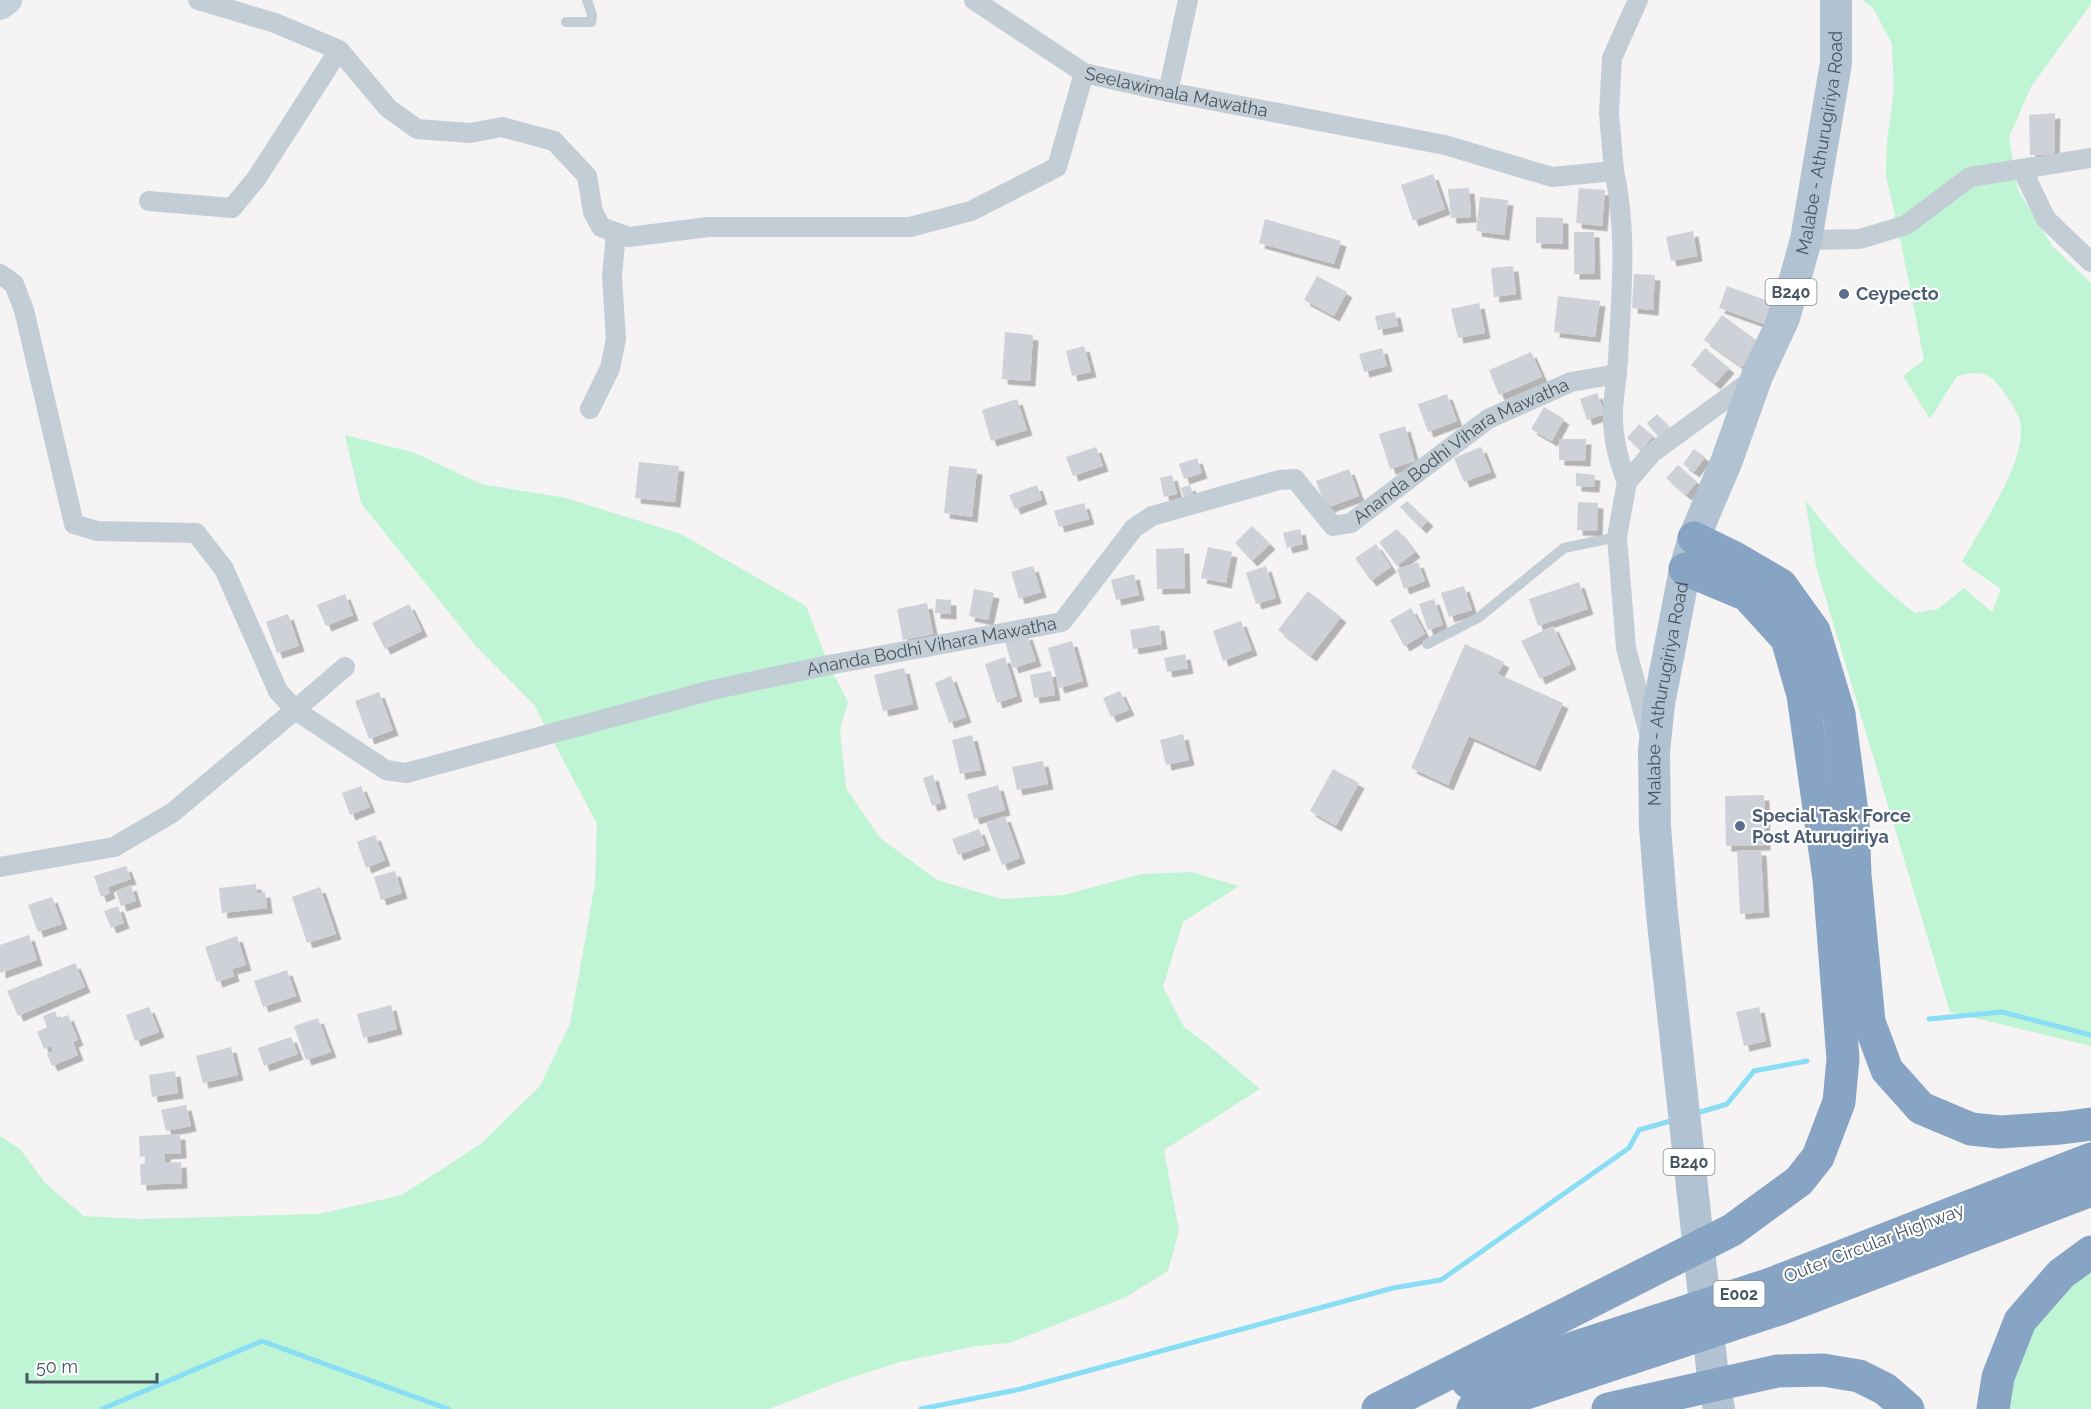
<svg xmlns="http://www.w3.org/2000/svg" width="2091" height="1409" viewBox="0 0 2091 1409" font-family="Raleway,sans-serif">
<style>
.green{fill:#bff4d4}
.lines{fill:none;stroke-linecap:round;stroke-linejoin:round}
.stream{stroke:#89ddf4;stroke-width:5}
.building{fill:#ced1d8;filter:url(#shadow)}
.lane{stroke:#c3cdd5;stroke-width:10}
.street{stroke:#c3cdd5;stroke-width:20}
.secondary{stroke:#c4d0dc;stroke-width:28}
.primary{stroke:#b1c2d3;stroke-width:32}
.highway{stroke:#87a4c4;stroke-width:33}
.service-dot{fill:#5c6f8a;stroke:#fff;stroke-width:2}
.labels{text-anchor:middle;stroke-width:4.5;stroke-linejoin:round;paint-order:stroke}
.shield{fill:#fff;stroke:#7f8991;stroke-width:1.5}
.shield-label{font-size:16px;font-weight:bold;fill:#485662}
.street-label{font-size:18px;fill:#485662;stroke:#fff}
.service-label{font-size:18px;font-weight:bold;fill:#4e5e75;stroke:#fff;text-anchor:start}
</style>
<defs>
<filter id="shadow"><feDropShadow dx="5.5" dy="5.5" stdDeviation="0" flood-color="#0004"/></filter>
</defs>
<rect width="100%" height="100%" fill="#f5f3f3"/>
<g class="green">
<path d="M 1862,0 L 2091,0 L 2091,4 L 2031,87 L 2009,137 L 2018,190 L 2053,247 L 2091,283 L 2091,1046 L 1950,1012 L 1816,566 L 1805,500 C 1840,544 1870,579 1915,613 L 1938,609 L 1964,588 L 1992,612 L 2001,589 L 1962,562 C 1981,527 2019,473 2021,434 C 2023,419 2012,404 2004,392 C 1989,372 1982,370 1957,376 L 1930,419 L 1903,376 L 1924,360 L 1901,243 L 1886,176 L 1887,142 L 1894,90 L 1892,44 L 1873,8 Z"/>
<polygon points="345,435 415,453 481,484 566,498 681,534 806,606 829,665 848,702 840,730 846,788 880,838 937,880 1001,899 1064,895 1141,874 1191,872 1239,886 1183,922 1163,987 1184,1027 1208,1045 1260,1089 1164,1150 1179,1231 1168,1271 1126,1297 1010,1343 976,1346 900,1362 838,1382 769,1409 0,1409 0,1136 20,1149 46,1184 84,1216 139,1219 319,1214 402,1195 482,1143 540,1086 570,1024 595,884 597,824 534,705 475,645 361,503"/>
<polygon points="2091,1266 2091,1409 2004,1409 1991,1358"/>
</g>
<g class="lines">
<g class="stream">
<polyline points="1929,1019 2002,1012 2091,1035"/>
<polyline points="1694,1114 1727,1104 1754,1071 1807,1061"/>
<polyline points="102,1409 262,1341 448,1409"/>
<polyline points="921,1409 1021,1389 1393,1288 1441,1280 1629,1148 1639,1130 1674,1120"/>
</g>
</g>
<g class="building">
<polygon points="2055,113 2054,155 2030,155 2029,115"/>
<polygon points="1433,174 1445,209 1413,221 1401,185"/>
<polygon points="1469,188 1471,217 1451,218 1448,189"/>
<polygon points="1579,188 1605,190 1602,226 1576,223"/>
<polygon points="1480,197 1508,200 1504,235 1476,231"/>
<polygon points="1536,217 1563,218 1563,244 1536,243"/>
<polygon points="1265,219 1341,241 1334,264 1259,243"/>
<polygon points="1693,231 1697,256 1671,261 1666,237"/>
<polygon points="1574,232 1594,232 1595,274 1574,274"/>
<polygon points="1513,266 1516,294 1494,297 1491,268"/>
<polygon points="1634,274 1655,275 1653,310 1632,308"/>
<polygon points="1317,276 1347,292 1334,316 1304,300"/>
<polygon points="1727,286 1771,302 1764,324 1719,308"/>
<polygon points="1558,296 1600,301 1595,337 1554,332"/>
<polygon points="1479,303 1485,333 1458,338 1451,309"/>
<polygon points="1395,312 1398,326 1378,330 1375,316"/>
<polygon points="1722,315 1759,342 1742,367 1704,340"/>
<polygon points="1005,332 1033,335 1030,381 1002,379"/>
<polygon points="1084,346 1091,372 1072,376 1066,351"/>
<polygon points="1382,348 1387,366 1364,372 1359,354"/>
<polygon points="1705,348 1729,368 1715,384 1691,365"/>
<polygon points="1531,352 1542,377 1499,395 1489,370"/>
<polygon points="1597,393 1605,414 1587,420 1580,399"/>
<polygon points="1447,394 1457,421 1428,432 1418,404"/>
<polygon points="1017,399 1027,430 991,441 982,410"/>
<polygon points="1544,407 1564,419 1552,441 1531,429"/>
<polygon points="1657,414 1670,428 1659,438 1647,423"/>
<polygon points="1639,424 1653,436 1641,450 1627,438"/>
<polygon points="1405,426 1415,461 1390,469 1379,434"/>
<polygon points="1559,439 1586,439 1585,461 1559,460"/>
<polygon points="1096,447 1103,466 1073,476 1066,457"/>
<polygon points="1481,447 1491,472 1464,482 1454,458"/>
<polygon points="1694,449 1705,457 1694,472 1683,464"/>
<polygon points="1197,458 1202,473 1184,479 1179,464"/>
<polygon points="639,462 679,466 675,502 635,498"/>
<polygon points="1678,465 1697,482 1686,495 1666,478"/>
<polygon points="949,466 977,469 972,517 944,513"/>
<polygon points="1349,469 1359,496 1326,508 1316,481"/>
<polygon points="1576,473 1595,475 1594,487 1576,486"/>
<polygon points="1172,475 1177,494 1164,497 1160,478"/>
<polygon points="1037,485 1042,499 1015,509 1009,495"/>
<polygon points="1190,485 1194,498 1185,501 1181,488"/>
<polygon points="1407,501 1428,521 1421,528 1400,507"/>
<polygon points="1578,502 1598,503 1597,531 1577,530"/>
<polygon points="1084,503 1089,519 1059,527 1054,511"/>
<polygon points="1252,526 1270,544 1252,561 1235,543"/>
<polygon points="1300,529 1303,544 1287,548 1283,533"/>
<polygon points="1397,529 1415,552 1397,566 1379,542"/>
<polygon points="1376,544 1391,567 1371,581 1355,558"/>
<polygon points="1208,547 1232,552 1226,583 1201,578"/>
<polygon points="1184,548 1185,588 1157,589 1156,549"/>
<polygon points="1418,562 1425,581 1404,589 1397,569"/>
<polygon points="1033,566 1041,592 1019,599 1011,572"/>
<polygon points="1266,566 1276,598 1256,604 1246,573"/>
<polygon points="1134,574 1139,595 1116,600 1111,580"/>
<polygon points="1579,582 1588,609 1538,626 1529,599"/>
<polygon points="1464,586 1472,610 1449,617 1441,593"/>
<polygon points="974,589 994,593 988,620 969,616"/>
<polygon points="1308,591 1341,617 1311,656 1278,630"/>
<polygon points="345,594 353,615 326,626 317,605"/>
<polygon points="936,599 951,600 951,614 935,613"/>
<polygon points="1434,599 1443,625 1428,630 1419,604"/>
<polygon points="927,603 933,634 903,640 897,609"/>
<polygon points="409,604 422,631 385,649 372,623"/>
<polygon points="1411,608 1425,634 1404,646 1390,620"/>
<polygon points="288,614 299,646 277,653 266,622"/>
<polygon points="1241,621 1252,650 1223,661 1213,631"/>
<polygon points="1159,625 1162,644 1133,649 1130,630"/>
<polygon points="1553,626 1571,664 1540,679 1521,641"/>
<polygon points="1027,634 1036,661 1013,668 1005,642"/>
<polygon points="1072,641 1083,681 1059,688 1048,648"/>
<polygon points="1465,644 1504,662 1498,674 1563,703 1535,766 1469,736 1448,785 1411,768"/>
<polygon points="1185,654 1188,668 1167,672 1164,658"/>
<polygon points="1005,657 1017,696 997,703 985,664"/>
<polygon points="904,668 913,704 883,711 874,675"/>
<polygon points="1051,671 1055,695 1034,698 1030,675"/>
<polygon points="951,676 966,717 949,723 935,683"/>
<polygon points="1120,691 1129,710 1111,717 1103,698"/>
<polygon points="379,692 393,730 369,739 355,701"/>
<polygon points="1183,734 1189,760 1166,765 1160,740"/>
<polygon points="972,735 981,770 960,774 952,740"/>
<polygon points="1043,761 1048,784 1017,790 1012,767"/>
<polygon points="1333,769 1359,783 1336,826 1310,811"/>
<polygon points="933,775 941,803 932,806 923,778"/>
<polygon points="998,785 1005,810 974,819 967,794"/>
<polygon points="361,786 370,807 350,815 342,793"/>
<polygon points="1764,795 1765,845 1726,846 1725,796"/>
<polygon points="1005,816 1020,858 1002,865 986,823"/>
<polygon points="979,829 985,845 958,855 952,839"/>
<polygon points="375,835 385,860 366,868 357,842"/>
<polygon points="1761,850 1764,912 1740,914 1737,851"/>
<polygon points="126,866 131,879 108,887 110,893 101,897 94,876"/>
<polygon points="395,871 402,893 381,900 374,877"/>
<polygon points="256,884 257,893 265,892 267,908 222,913 219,888"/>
<polygon points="131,885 136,901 121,906 116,891"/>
<polygon points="320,887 336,934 307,943 292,897"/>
<polygon points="52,897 62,924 38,932 28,905"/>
<polygon points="118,906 124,923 111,928 104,911"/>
<polygon points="29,935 37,960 0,973 0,945"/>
<polygon points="237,936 246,965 232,969 234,976 217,982 205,947"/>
<polygon points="75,963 85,987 18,1016 7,991"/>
<polygon points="287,970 296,996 263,1007 254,981"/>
<polygon points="391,1005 397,1029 363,1038 357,1014"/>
<polygon points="149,1007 159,1032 135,1041 126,1015"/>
<polygon points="1759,1007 1766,1041 1744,1046 1736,1012"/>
<polygon points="55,1011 58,1019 68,1015 78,1040 73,1042 78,1055 52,1066 47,1054 53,1051 51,1046 44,1049 37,1032 47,1027 43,1016"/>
<polygon points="318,1018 331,1052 306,1060 294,1026"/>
<polygon points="291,1037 298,1054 264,1066 258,1048"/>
<polygon points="231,1047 238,1075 203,1083 196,1056"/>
<polygon points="175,1071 178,1093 152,1097 149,1075"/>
<polygon points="186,1105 191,1126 166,1131 161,1110"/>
<polygon points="180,1134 181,1153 165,1154 165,1163 181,1162 182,1183 141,1185 140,1165 145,1163 145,1156 140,1157 139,1136"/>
</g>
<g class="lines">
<g class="lane">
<polyline points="566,22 591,22 592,15 587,0"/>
<polyline points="1427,644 1478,618 1564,548 1617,537"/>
</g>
<g class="street">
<path id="s1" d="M 198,0 L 275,23 L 339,50 L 388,108 L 417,129 L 470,133 L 502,127 L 554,141 L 587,176 L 593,212 L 601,227 L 629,237 L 708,227 L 910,227 L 971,211 L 1057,167 L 1084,73 L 1168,92 L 1445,145 L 1552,177 L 1614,171 L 1609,113 L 1612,58 L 1638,0"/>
<polyline points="974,0 1084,73"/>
<polyline points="1168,92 1188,0"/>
<path d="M 1614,171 C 1628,233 1621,297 1618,360 C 1617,376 1614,393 1613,410 C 1612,434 1618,460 1627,482"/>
<polyline points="2023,171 2046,219 2091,262"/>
<polyline points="149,201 232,208 256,179 339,50"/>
<polyline points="1806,240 1860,239 1906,225 1970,177 2091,158"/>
<polyline points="0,274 14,284 24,310 74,524 97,531 196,533 224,569 278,691 295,710 172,813 114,847 0,867"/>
<polyline points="590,409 610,368 616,339 612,277 616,233"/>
<path id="s2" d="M 345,667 L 295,710 L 386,770 L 406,773 L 712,690 L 829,665 L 1062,622 L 1134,528 L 1152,516 L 1279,480 L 1295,479 L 1333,526 L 1351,523 L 1488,419 L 1571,382 L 1617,374"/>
<polyline points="1650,737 1626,648 1617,537 1627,482 1652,453 1756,377"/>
</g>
<polyline class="secondary" points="0,6 8,0"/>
<path class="primary" id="s3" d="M 1719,1409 L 1713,1377 L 1662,914 L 1655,827 L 1654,751 L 1659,704 L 1685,569 L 1694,538 L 1727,460 L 1757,376 L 1784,318 L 1806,240 L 1836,63 L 1836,0"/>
<g class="highway">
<polyline points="1694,538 1733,557 1781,585 1814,631 1839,714 1853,820 1855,875 1869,1022 1887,1070 1921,1108 1971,1129 2000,1132 2061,1128 2091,1124"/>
<polyline points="1468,1382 1768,1285 2091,1159"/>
<polyline points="1378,1409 1732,1230 1799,1181 1818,1157 1839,1102 1843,1059 1829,879 1803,695 1787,639 1747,595 1685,569"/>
<polyline points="1473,1409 1511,1398 1782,1308 2091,1190"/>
<polyline points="1608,1409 1777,1371 1823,1370 1859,1376 1885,1389 1908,1409"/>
<polyline points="1993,1409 1998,1377 2020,1321 2061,1274 2091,1252"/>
</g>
</g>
<g class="service-dot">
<circle cx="1844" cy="294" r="6"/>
<circle cx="1740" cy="826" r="6"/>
</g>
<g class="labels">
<g class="shield">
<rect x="1765.5" y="279" width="51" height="26" rx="4.5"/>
<rect x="1663.5" y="1149" width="51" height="26" rx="4.5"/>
<rect x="1713.5" y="1281" width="51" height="26" rx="4.5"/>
</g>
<g class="shield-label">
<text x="1791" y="298">B240</text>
<text x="1689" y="1168">B240</text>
<text x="1739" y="1300">E002</text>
</g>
<g class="street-label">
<text dy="6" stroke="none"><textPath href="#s1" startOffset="1166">Seelawimala Mawatha</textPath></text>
<text dy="6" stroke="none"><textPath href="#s3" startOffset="1296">Malabe - Athurugiriya Road</textPath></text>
<text dy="6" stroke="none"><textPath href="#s2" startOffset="1368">Ananda Bodhi Vihara Mawatha</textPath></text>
<text dy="6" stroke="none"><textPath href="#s2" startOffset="736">Ananda Bodhi Vihara Mawatha</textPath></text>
<text dy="6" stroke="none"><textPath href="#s3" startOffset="720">Malabe - Athurugiriya Road</textPath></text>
<text transform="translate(1874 1243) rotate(-21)" y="6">Outer Circular Highway</text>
</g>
<g class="service-label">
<text x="1856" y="300">Ceypecto</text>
<text x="1752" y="822">Special Task Force<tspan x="1752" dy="21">Post Aturugiriya</tspan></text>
</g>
</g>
<path d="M27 1373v9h130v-9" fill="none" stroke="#485662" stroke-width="3"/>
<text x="36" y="1373" font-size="18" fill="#485662" stroke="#ffffff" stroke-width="4.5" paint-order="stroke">50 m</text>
</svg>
